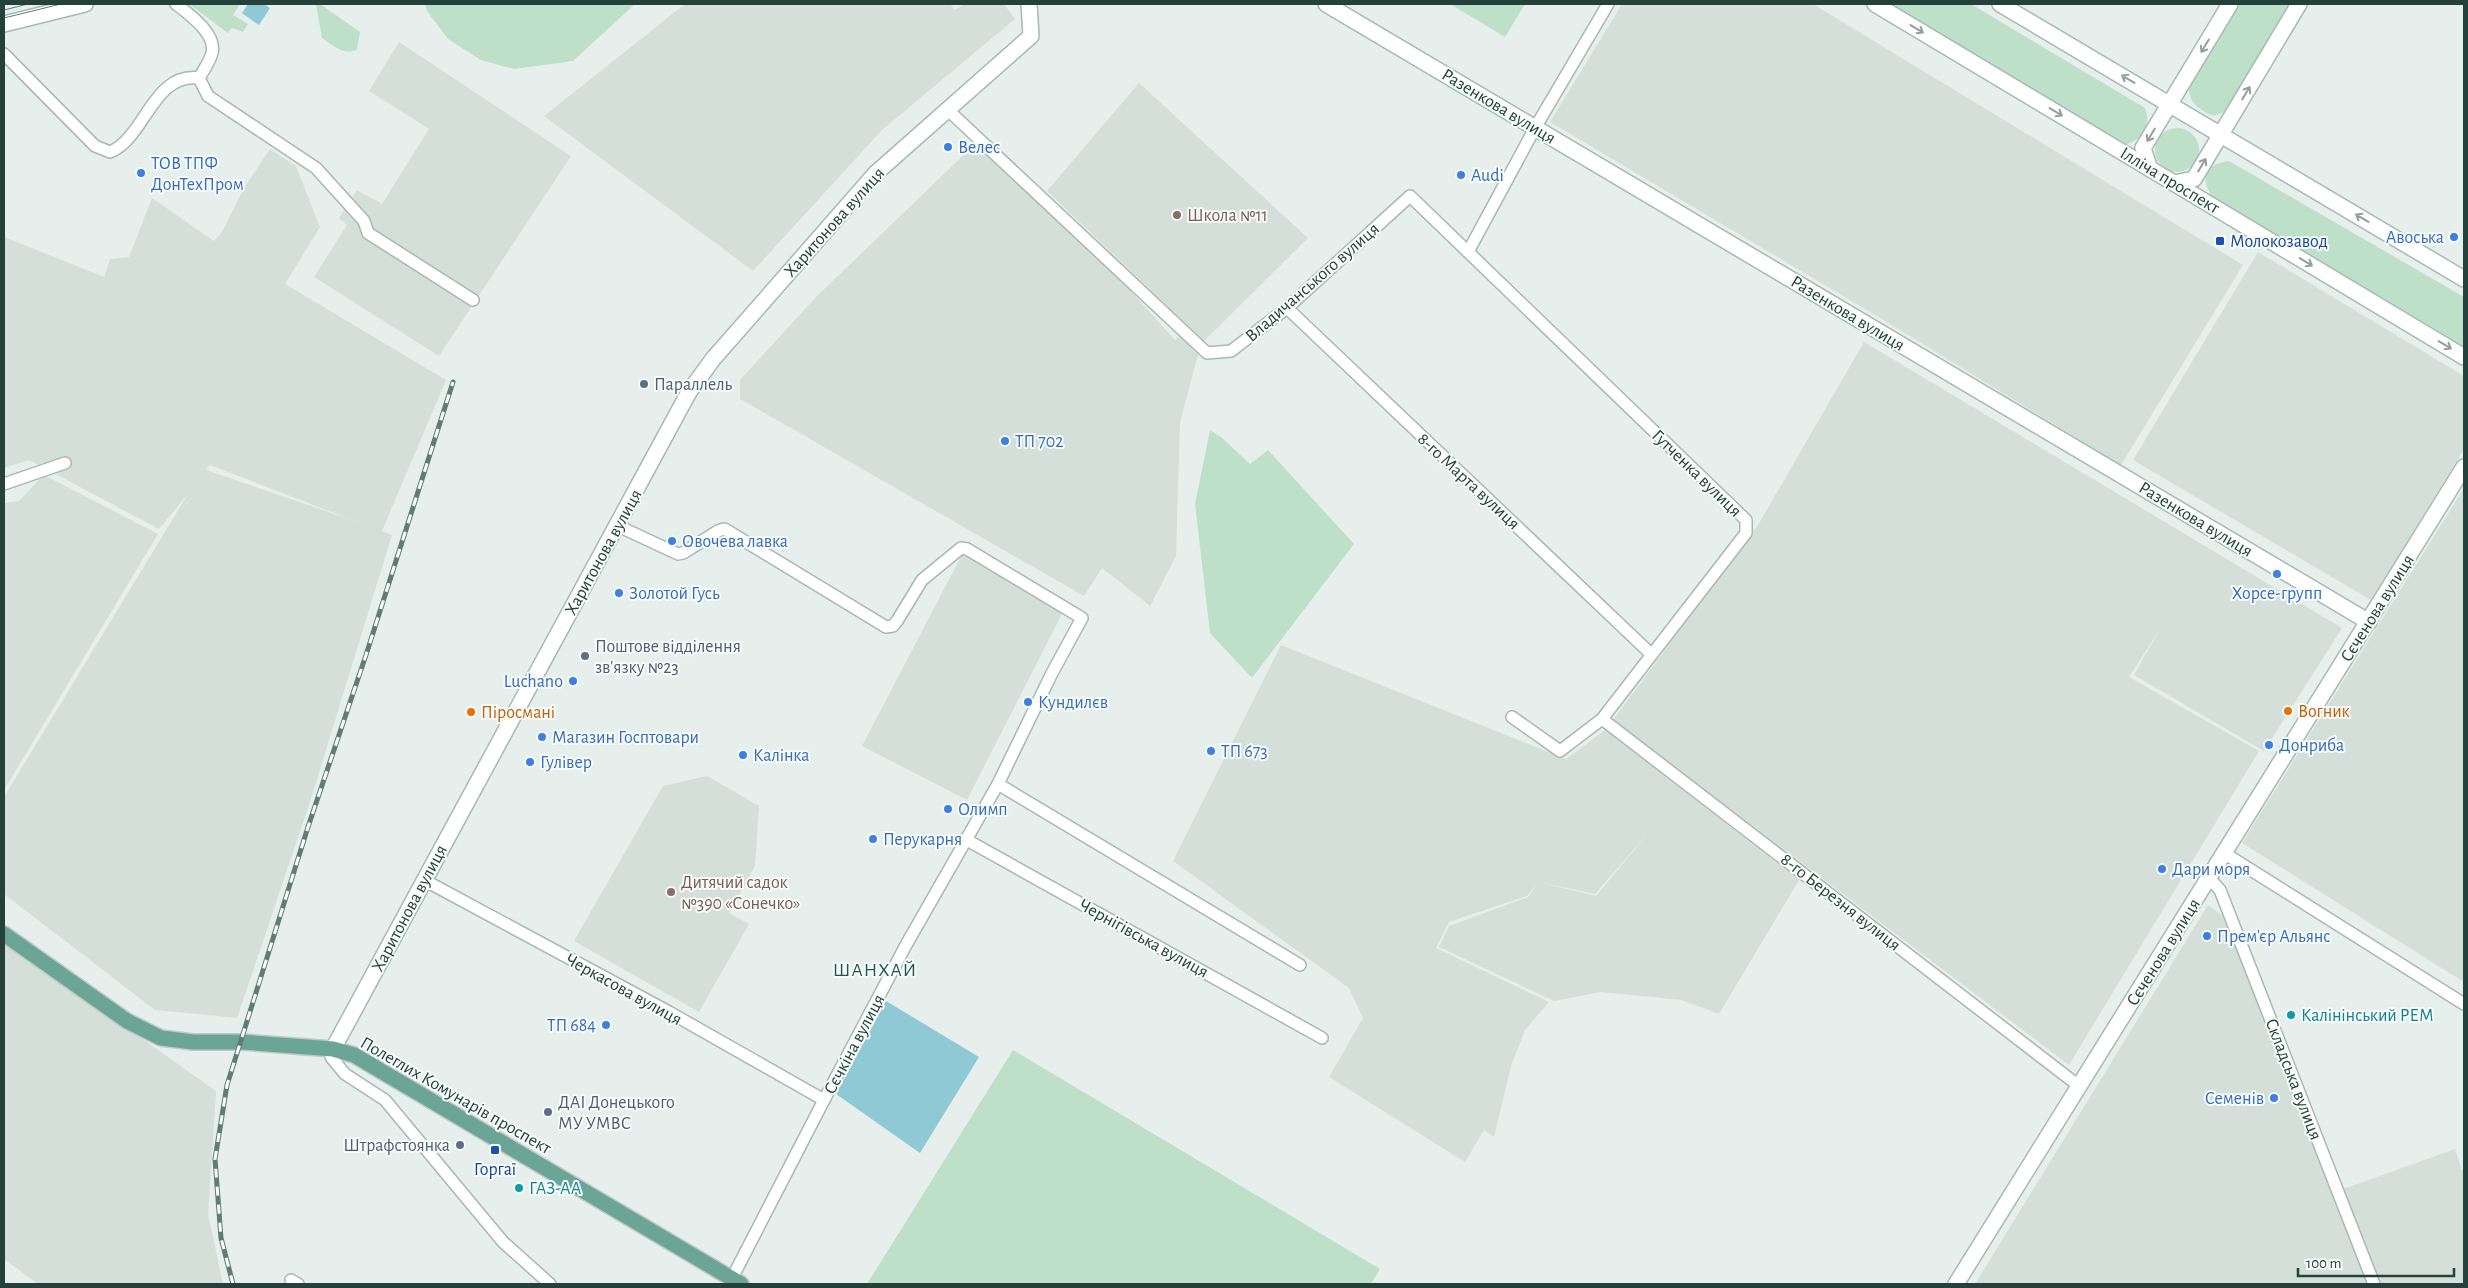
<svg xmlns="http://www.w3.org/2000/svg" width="2468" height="1288" viewBox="0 0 2468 1288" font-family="'Alegreya Sans',sans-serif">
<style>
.built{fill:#d4dfda;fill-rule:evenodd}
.green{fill:#bfe0c8}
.water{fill:#8ec9d4}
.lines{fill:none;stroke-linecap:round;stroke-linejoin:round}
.street-casing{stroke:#a8b8b2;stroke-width:14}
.secondary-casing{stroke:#a4bbb3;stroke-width:18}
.primary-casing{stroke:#c2cac8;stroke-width:18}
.street{stroke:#fff;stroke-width:11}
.secondary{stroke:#fff;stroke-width:15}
.primary{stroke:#6aa596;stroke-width:15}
.tram{stroke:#5f7d75;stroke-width:1}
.rail-casing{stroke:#5f7d75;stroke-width:5}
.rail{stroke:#f7fbf9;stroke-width:3;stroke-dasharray:9;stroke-linecap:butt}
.oneway{stroke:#92a09c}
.shop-dot{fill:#3f7fe0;stroke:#f7fbf9;stroke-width:2}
.education-dot{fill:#8d6e63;stroke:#f7fbf9;stroke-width:2}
.transit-dot{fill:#1a4fb4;stroke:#f7fbf9;stroke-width:2}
.service-dot{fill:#5c6f8a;stroke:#f7fbf9;stroke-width:2}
.food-dot{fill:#e8710a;stroke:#f7fbf9;stroke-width:2}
.culture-dot{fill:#0f9aa8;stroke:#f7fbf9;stroke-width:2}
.labels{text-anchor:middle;stroke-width:4;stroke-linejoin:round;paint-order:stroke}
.street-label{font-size:18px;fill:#24423a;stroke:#f7fbf9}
.shop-label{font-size:18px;fill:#366cbe;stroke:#f7fbf9;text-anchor:start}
.education-label{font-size:18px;fill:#785e54;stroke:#f7fbf9;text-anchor:start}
.transit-label{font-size:18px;fill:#164399;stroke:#f7fbf9;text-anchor:start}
.service-label{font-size:18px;fill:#4e5e75;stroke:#f7fbf9;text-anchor:start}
.food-label{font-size:18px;fill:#c56008;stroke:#f7fbf9;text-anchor:start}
.culture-label{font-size:18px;fill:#0d838f;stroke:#f7fbf9;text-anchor:start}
.neighbourhood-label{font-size:19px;letter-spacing:1px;fill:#1f5548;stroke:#f7fbf9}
</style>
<rect width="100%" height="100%" fill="#e6efeb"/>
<g class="built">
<polygon points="685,4 950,4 955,10 964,4 1004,4 1015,19 882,130 753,271 544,116"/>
<polygon points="1622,4 1813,4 2243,265 2121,465 1880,318 1550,122"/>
<polygon points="399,42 571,156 439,356 314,277 347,225 339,218 357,190 382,204 429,129 369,91"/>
<polygon points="1139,83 1308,238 1204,341 1047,191"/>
<polygon points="975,144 1116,275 1175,340 1180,335 1198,355 1180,422 1176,556 1150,606 1102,568 1084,596 740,399 740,380 816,297"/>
<path d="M 270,149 L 296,166 L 320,227 L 285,284 L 446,380 L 382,531 L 392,535 L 310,802 L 237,1018 L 155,1010 L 4,894 L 4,797 L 188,494 L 159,529 L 29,460 L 4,468 L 4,237 L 104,277 L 110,259 L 129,257 L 152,198 L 214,241 L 222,232 L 244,188 ZM 210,465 L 360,523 L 361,523 L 206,470 Z"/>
<polygon points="2258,252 2464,376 2464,449 2371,600 2133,460"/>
<polygon points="1864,342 2342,628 2264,751 2134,675 2160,629 2129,677 2259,751 2069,1065 1613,720 1758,525"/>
<polygon points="44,475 158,534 4,790 4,503 19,501"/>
<polygon points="2464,488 2464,982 2242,843"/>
<polygon points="966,547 1067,604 967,800 862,746"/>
<path d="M 1281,645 L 1566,759 L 1605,730 L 1799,880 L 1719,1014 L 1681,1000 L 1601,992 L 1554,1001 L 1439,947 L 1449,926 L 1528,897 L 1538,882 L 1527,896 L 1449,922 L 1436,948 L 1549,1002 L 1525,1030 L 1511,1066 L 1494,1137 L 1484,1130 L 1465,1162 L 1329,1077 L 1363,1018 L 1349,988 L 1173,861 ZM 1650,831 L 1596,896 L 1538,882 L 1595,894 Z"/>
<polygon points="707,776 759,806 755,866 729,913 749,924 699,1012 574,941 663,786"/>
<polygon points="2208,905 2224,917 2332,1193 2455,1149 2462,1170 2464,1169 2464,1284 1975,1284"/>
<polygon points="4,941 216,1091 208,1214 223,1284 38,1284 4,1259"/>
</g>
<g class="green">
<polygon points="189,4 240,4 233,15 248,24 243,32 232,28 228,33"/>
<path d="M 316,4 L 320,4 L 360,32 L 357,49 C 346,57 332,45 322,38 Z"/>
<polygon points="425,4 635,4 573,61 514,69 481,60 448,39 427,11"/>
<polygon points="1450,4 1525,4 1505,37"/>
<path d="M 1888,4 L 1971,4 L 2145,108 C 2152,126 2142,141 2123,145 Z"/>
<path d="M 2237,4 L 2292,4 L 2231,106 L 2222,113 L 2213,116 C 2197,109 2186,101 2190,82 Z"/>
<circle cx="2177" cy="150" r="22"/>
<path d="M 2229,161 L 2464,297 L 2464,348 L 2216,201 C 2200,183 2201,164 2229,161 Z"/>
<polygon points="1210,430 1221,437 1250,464 1268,450 1354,544 1252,678 1210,633 1195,504"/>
<polygon points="1013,1050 1380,1269 1371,1284 867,1284"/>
</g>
<g class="water">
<polygon points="248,4 264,4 270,8 259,25 242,13"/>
<polygon points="886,1001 979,1057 920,1153 836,1094"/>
</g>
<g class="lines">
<g class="street-casing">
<g id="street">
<path d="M 176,4 C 189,14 217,34 212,53 C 210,61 204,70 199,78 L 208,96 L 316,168 L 364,221 L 368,233 L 473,300"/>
<path d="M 4,54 L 95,146 L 110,152 C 145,138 153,72 199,78"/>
<polyline points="948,110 1207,353 1231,351 1287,308 1410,196 1746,520 1746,533 1602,719 1560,751 1512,717"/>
<polyline points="1468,252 1535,128 1608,4"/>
<polyline points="1287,308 1651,654"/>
<polyline points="4,484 65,463"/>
<polyline points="618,526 678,554 683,553 718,531 724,529 728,531 886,627 893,626 897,621 922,580 961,548 967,549 1082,618 1052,673 998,784 906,945 824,1100 729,1284"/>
<polyline points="1602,719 2079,1086"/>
<polyline points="998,784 1300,965"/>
<polyline points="965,839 1322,1038"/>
<polyline points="2224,853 2464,1004"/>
<polyline points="2209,878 2220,890 2374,1284"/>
<polyline points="424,880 669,1012 824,1100"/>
<polyline points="333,1049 331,1057 345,1074 385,1100 503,1242 550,1284"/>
<polyline points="291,1280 298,1284"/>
</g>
</g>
<g class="secondary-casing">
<g id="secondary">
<polyline points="1326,4 2369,622"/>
<polyline points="1875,4 2464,357"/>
<polyline points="2000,4 2464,279"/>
<polyline points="4,24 85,4"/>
<polyline points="2150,169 2143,148 2230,4"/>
<polyline points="2174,183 2194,179 2299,4"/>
<polyline points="333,1049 689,392 713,359 876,173 1031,36 1029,4"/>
<polyline points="1956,1284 2464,467"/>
</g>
</g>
<g class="primary-casing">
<polyline id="primary" points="4,934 127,1021 161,1038 193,1042 242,1042 333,1049 354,1055 741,1284"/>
</g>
<use href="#street" class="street"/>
<use href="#secondary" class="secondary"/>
<use href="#primary" class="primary"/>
<g class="tram">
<polyline points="4,10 28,4"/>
<polyline points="4,18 61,4"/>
</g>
<g class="rail-casing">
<polyline id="rail" points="233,1284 221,1238 215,1159 227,1085 308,827 366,655 453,382"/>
</g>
<use href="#rail" class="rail"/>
</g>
<defs><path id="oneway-shaft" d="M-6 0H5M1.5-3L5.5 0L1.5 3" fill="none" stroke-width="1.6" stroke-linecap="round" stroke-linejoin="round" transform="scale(1.25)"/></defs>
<g class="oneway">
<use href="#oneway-shaft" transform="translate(1917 29) rotate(31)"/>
<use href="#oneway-shaft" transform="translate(2205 46) rotate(121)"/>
<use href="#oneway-shaft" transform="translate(2128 79) rotate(-149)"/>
<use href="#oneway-shaft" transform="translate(2246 93) rotate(-59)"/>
<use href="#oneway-shaft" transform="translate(2056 112) rotate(31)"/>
<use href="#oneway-shaft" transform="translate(2151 135) rotate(121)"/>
<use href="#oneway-shaft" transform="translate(2202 165) rotate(-59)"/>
<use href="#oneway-shaft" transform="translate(2362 218) rotate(-149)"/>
<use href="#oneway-shaft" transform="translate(2306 262) rotate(31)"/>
<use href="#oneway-shaft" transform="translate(2445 345) rotate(31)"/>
</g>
<g class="shop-dot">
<circle cx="948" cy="147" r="5"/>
<circle cx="141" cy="173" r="5"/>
<circle cx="1461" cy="175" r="5"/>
<circle cx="2454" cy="237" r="5"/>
<circle cx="1005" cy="441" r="5"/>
<circle cx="672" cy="541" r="5"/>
<circle cx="2277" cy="574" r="5"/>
<circle cx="619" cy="593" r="5"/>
<circle cx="573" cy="681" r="5"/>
<circle cx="1028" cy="702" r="5"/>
<circle cx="542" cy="737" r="5"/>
<circle cx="2269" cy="745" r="5"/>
<circle cx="1211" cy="751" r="5"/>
<circle cx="743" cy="755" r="5"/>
<circle cx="530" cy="762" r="5"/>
<circle cx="948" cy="809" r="5"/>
<circle cx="873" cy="839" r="5"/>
<circle cx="2162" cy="869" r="5"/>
<circle cx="2207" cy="936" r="5"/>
<circle cx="606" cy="1025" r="5"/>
<circle cx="2274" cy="1098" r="5"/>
</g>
<g class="education-dot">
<circle cx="1177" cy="215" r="5"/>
<circle cx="671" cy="892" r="5"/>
</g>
<g class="transit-dot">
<rect x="2215" y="236" width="10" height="10" rx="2.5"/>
<rect x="490" y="1145" width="10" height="10" rx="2.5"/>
</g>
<g class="service-dot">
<circle cx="644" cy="384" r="5"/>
<circle cx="585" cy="656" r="5"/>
<circle cx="548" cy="1112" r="5"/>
<circle cx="460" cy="1145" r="5"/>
</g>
<g class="food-dot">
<circle cx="2288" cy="711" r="5"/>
<circle cx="471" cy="712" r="5"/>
</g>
<g class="culture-dot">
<circle cx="2291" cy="1015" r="5"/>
<circle cx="519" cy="1188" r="5"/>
</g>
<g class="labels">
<g class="street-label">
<text transform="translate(1499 106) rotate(31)" y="6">Разенкова вулиця</text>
<text transform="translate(2170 180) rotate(31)" y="6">Ілліча проспект</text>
<text transform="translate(834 222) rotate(-48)" y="6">Харитонова вулиця</text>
<text transform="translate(1312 282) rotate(-41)" y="6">Владичанського вулиця</text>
<text transform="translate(1848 313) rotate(31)" y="6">Разенкова вулиця</text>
<text transform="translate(1697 473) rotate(44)" y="6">Гутченка вулиця</text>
<text transform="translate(1469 481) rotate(43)" y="6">8-го Марта вулиця</text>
<text transform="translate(2196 519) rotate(31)" y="6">Разенкова вулиця</text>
<text transform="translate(603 552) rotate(-61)" y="6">Харитонова вулиця</text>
<text transform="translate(2377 608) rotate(-58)" y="6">Сєченова вулиця</text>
<text transform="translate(1841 902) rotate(38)" y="6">8-го Березня вулиця</text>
<text transform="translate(409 908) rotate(-62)" y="6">Харитонова вулиця</text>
<text transform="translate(1144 938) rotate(29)" y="6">Чернігівська вулиця</text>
<text transform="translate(2163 952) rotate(-58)" y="6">Сєченова вулиця</text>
<text transform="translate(624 989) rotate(29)" y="6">Черкасова вулиця</text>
<text transform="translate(854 1044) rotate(-62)" y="6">Сєчкіна вулиця</text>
<text transform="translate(2294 1079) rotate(69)" y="6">Складська вулиця</text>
<text transform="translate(456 1095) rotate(30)" y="6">Полеглих Комунарів проспект</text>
</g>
<g class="shop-label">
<text x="958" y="153">Велес</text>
<text x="151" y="169">ТОВ ТПФ<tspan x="151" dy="21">ДонТехПром</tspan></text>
<text x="1471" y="181">Audi</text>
<text x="2444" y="243" text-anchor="end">Авоська</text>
<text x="1015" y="447">ТП 702</text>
<text x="682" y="547">Овочева лавка</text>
<text x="629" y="599">Золотой Гусь</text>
<text x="2277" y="599" text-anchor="middle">Хорсе-групп</text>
<text x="563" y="687" text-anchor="end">Luchano</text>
<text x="1038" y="708">Кундилєв</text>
<text x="552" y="743">Магазин Госптовари</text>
<text x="2279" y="751">Донриба</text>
<text x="1221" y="757">ТП 673</text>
<text x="753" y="761">Калінка</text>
<text x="540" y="768">Гулівер</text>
<text x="958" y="815">Олимп</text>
<text x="883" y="845">Перукарня</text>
<text x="2172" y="875">Дари моря</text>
<text x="2217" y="942">Прем'єр Альянс</text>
<text x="596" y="1031" text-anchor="end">ТП 684</text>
<text x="2264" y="1104" text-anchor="end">Семенів</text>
</g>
<g class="education-label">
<text x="1187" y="221">Школа №11</text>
<text x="681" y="888">Дитячий садок<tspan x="681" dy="21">№390 «Сонечко»</tspan></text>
</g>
<g class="transit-label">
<text x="2230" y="247">Молокозавод</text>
<text x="495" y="1175" text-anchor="middle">Горгаї</text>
</g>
<g class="service-label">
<text x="654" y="390">Параллель</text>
<text x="595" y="652">Поштове відділення<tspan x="595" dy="21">зв'язку №23</tspan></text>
<text x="558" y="1108">ДАІ Донецького<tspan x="558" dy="21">МУ УМВС</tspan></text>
<text x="450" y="1151" text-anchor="end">Штрафстоянка</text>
</g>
<g class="food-label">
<text x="2298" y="717">Вогник</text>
<text x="481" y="718">Піросмані</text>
</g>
<g class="culture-label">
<text x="2301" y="1021">Калінінський РЕМ</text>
<text x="529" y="1194">ГАЗ-АА</text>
</g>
<g class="neighbourhood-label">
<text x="875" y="976">ШАНХАЙ</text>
</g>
</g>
<rect width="2468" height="1288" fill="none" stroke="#24423a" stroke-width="10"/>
<path d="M2298 1268v8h156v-8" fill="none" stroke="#24423a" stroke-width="2.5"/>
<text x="2306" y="1268" font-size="15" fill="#24423a" stroke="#f7fbf9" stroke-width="4" paint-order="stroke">100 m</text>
</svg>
